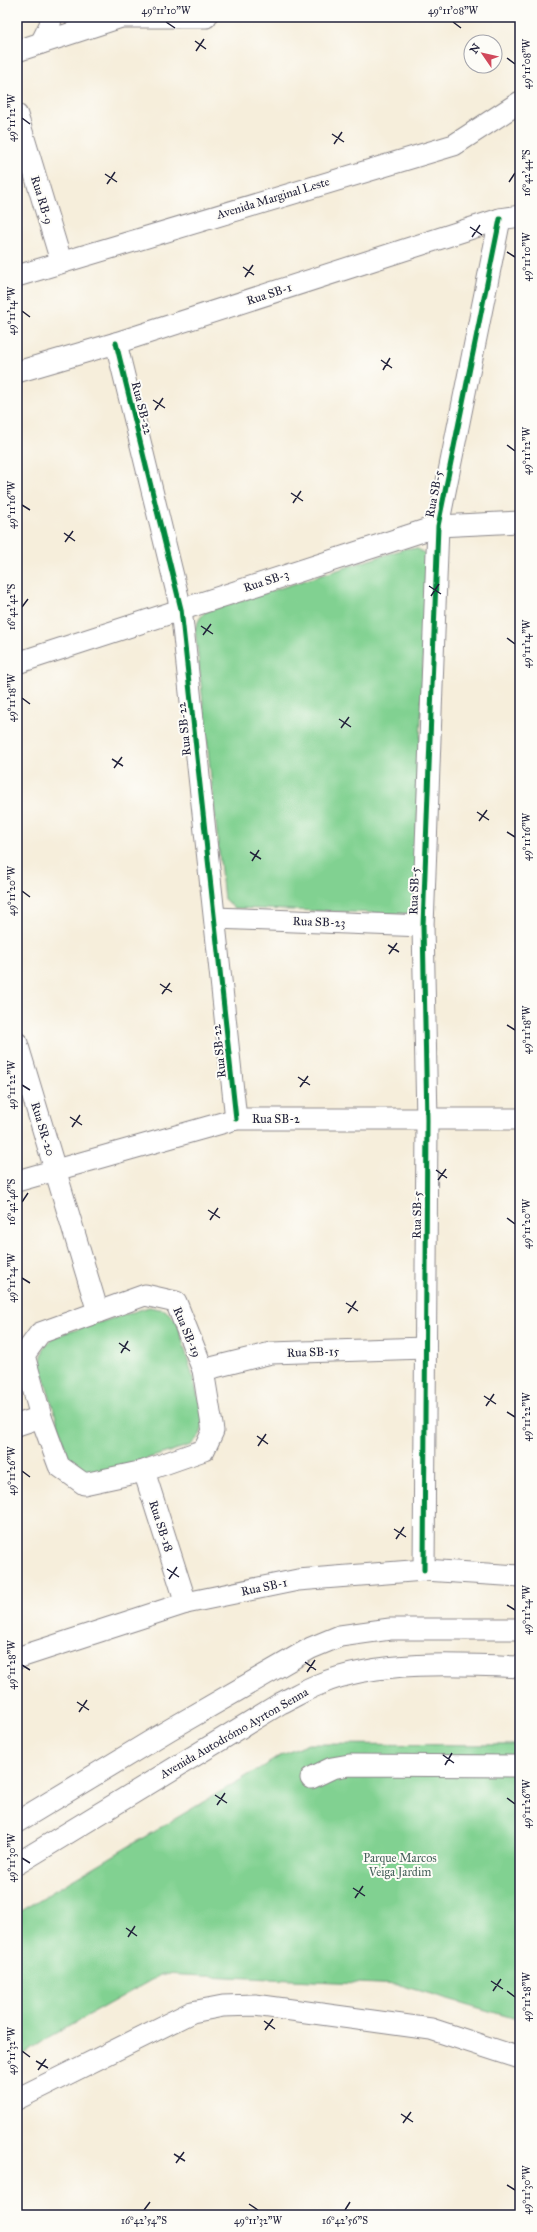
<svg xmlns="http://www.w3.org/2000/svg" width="537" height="2232" viewBox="0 0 537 2232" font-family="'IM FELL Great Primer',serif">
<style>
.park{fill:#81d191;stroke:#527a66}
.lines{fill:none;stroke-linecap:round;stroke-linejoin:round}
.minor-casing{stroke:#8c888b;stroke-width:23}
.minor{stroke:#fff;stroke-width:21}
.cycleway-casing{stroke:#fdfcf7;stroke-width:8}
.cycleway{stroke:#00873e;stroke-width:5}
.ticks{fill:none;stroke:#22223b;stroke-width:1.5}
.labels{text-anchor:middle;stroke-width:4;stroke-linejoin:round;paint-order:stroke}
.street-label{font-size:12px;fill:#22223b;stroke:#fdfcf7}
.park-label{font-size:12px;fill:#435f59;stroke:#fdfcf7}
.neatline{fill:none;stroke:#22223b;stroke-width:1.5}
.ticks-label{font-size:10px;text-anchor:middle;fill:#22223b}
</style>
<rect width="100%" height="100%" fill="#fdfcf7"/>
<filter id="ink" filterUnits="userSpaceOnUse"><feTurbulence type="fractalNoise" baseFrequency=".025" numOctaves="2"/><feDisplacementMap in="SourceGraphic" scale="8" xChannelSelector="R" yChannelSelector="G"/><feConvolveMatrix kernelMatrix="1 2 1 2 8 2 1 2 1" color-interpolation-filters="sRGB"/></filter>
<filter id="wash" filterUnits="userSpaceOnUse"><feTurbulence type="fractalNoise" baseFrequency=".012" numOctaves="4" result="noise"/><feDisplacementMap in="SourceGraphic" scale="16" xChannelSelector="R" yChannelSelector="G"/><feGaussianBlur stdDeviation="0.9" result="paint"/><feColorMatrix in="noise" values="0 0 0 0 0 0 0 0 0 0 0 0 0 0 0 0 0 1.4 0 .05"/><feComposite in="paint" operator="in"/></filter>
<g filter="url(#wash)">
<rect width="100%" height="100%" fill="#f6eedb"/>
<g class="park">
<polygon points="407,548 418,549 427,555 414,910 405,914 234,908 224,899 195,628 200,618 205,612"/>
<polygon points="149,1307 165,1310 177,1321 205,1421 200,1435 191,1445 101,1473 84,1472 70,1463 40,1365 44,1347 53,1337"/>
<polygon points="308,1744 520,1745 520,2020 400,1985 162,1974 48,2038 17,2059 17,1913 282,1755"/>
</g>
</g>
<g filter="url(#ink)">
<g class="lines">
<g class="minor-casing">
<g id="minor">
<polyline points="117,17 206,17"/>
<polyline points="41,43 50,25 51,17"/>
<polyline points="17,51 118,18"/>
<polyline points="17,115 61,261"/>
<polyline points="17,276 454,145 520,102"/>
<polyline points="116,343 181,609 236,1119"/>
<polyline points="17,372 116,343 500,219 520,216"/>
<polyline points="17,663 438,526 520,522"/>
<polyline points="215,918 423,926"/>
<polyline points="17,1043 98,1312"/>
<polyline points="17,1181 236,1119 520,1119"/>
<polygon points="145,1295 176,1302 203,1370 213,1431 204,1450 144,1471 84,1484 59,1466 41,1417 24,1355 40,1333"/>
<polyline points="203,1370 271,1353 425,1348"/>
<polyline points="17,1425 41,1417"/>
<polyline points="144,1471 186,1603"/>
<polyline points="424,1570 427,1120 423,926 438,526 500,219"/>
<polyline points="17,1658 186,1603 298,1580 424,1570 520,1576"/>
<polyline points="311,1778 332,1768 349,1765 520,1766"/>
<polyline points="17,1822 169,1730 311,1648 340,1636 390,1629 520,1629"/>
<path d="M 17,1864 L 281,1703 C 294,1697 306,1689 320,1684 C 376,1660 459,1664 520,1667"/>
<polyline points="17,2099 192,2012 223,2006 255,2005 431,2029 520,2058"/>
</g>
</g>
<use href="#minor" class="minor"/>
<g class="cycleway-casing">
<g id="cycleway">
<polyline points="116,343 181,609 236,1119"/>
<polyline points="424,1570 427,1120 423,926 438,526 500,219"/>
</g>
</g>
<use href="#cycleway" class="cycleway"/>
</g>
</g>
<path class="ticks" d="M 166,22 L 175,28M 453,22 L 461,28M 195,41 L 206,49M 196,51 L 204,39M 507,58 L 515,64M 22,118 L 30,124M 332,134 L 344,142M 334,144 L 342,132M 105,174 L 117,182M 509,182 L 515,173M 107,184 L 115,172M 470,227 L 482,235M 472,237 L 480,225M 507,252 L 515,257M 243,267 L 254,275M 245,277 L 253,265M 22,311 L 30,317M 381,360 L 392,368M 383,370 L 390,358M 153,400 L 165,408M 155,410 L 163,398M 507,445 L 515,451M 291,493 L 303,501M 293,503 L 301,491M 22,505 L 30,510M 64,533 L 75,541M 65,542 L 73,531M 429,586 L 441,594M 431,596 L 439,584M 22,607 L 28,599M 201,626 L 213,634M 203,635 L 211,624M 507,638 L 515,644M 22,698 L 30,704M 339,719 L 351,727M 341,728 L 349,717M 112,759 L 123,766M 114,768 L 122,757M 477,812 L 489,820M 479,821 L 487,810M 507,832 L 515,837M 250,852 L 261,859M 252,861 L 259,850M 22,891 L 30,897M 388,945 L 399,952M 389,954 L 397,943M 160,984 L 172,992M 162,994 L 170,983M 507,1025 L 515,1030M 298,1077 L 310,1085M 22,1085 L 30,1090M 300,1087 L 308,1076M 70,1117 L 82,1125M 72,1127 L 80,1115M 436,1170 L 447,1178M 438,1180 L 446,1169M 22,1202 L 28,1193M 208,1210 L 220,1218M 507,1218 L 515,1224M 210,1220 L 218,1208M 22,1278 L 30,1283M 346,1303 L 358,1311M 348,1313 L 356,1301M 119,1343 L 130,1351M 121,1353 L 128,1341M 484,1396 L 496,1404M 486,1406 L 494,1394M 507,1412 L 515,1417M 257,1436 L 268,1444M 258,1446 L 266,1434M 22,1471 L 30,1477M 394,1529 L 406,1537M 396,1539 L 404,1527M 167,1569 L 179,1577M 169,1579 L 177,1567M 507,1605 L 515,1610M 305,1662 L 316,1670M 22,1665 L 30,1670M 307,1672 L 315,1660M 77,1702 L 89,1710M 79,1712 L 87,1700M 443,1755 L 454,1763M 445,1765 L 452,1753M 215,1795 L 227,1803M 507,1798 L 515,1804M 217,1805 L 225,1793M 22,1858 L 30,1863M 353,1888 L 365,1896M 355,1898 L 363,1886M 126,1928 L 137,1936M 128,1937 L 135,1926M 491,1981 L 503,1989M 493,1991 L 501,1979M 507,1991 L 515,1997M 264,2021 L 275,2029M 265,2030 L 273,2019M 22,2051 L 30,2057M 36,2061 L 48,2068M 38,2070 L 46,2059M 401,2114 L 413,2122M 403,2123 L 411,2112M 174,2154 L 185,2161M 176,2163 L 184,2152M 507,2185 L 515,2190M 249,2204 L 258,2210M 144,2210 L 150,2202M 345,2210 L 350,2202"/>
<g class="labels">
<g class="street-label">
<text transform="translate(273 198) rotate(-17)" y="4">Avenida Marginal Leste</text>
<text transform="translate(42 200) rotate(73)" y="4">Rua RB-9</text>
<text transform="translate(269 294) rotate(-18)" y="4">Rua SB-1</text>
<text transform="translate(142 408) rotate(76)" y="4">Rua SB-22</text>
<text transform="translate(434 494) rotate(-79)" y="4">Rua SB-5</text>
<text transform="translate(266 581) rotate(-18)" y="4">Rua SB-3</text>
<text transform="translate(184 729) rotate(-96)" y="4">Rua SB-22</text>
<text transform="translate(414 891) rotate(-88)" y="4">Rua SB-5</text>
<text transform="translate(319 922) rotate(2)" y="4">Rua SB-23</text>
<text transform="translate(219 1051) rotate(-96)" y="4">Rua SB-22</text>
<text x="276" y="1123">Rua SB-2</text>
<text transform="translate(43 1129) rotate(73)" y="4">Rua SR-20</text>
<text transform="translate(417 1215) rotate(-89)" y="4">Rua SB-5</text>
<text transform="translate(187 1332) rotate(67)" y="4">Rua SB-19</text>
<text transform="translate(313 1352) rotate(-2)" y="4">Rua SB-15</text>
<text transform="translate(161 1526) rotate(72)" y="4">Rua SB-18</text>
<text transform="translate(264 1587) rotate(-12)" y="4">Rua SB-1</text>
<text transform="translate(234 1733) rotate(-30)" y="4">Avenida Autodrómo Ayrton Senna</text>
</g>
<g class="park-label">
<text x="400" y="1862">Parque Marcos<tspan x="400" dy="14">Veiga Jardim</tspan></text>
</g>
</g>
<rect width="537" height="2232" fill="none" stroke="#fdfcf7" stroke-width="44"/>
<g transform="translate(483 54) rotate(304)"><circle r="19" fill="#fdfcf7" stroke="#a5a5ac"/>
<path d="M0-3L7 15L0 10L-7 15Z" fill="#d1495b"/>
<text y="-6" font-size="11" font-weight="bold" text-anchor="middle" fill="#22223b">N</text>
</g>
<rect x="22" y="22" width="493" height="2188" class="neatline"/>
<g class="ticks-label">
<text x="166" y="14">49°11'10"W</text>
<text x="453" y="14">49°11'08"W</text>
<text transform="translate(526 64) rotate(-90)" y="4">49°11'08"W</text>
<text transform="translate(11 118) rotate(-90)" y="4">49°11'12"W</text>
<text transform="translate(526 173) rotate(-90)" y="4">16°42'44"S</text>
<text transform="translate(526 257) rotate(-90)" y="4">49°11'10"W</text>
<text transform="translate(11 311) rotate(-90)" y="4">49°11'14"W</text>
<text transform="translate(526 451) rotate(-90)" y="4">49°11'12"W</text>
<text transform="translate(11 505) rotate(-90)" y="4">49°11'16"W</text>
<text transform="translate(11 607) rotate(-90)" y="4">16°42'42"S</text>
<text transform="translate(526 644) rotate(-90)" y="4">49°11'14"W</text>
<text transform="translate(11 698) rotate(-90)" y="4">49°11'18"W</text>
<text transform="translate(526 837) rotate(-90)" y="4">49°11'16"W</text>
<text transform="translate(11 891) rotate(-90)" y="4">49°11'20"W</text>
<text transform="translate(526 1030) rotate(-90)" y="4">49°11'18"W</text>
<text transform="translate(11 1085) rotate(-90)" y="4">49°11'22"W</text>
<text transform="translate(11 1202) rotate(-90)" y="4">16°42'46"S</text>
<text transform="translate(526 1224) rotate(-90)" y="4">49°11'20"W</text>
<text transform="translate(11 1278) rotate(-90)" y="4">49°11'24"W</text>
<text transform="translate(526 1417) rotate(-90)" y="4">49°11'22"W</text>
<text transform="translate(11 1471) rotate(-90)" y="4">49°11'26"W</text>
<text transform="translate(526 1610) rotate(-90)" y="4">49°11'24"W</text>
<text transform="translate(11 1665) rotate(-90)" y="4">49°11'28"W</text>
<text transform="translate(526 1804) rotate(-90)" y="4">49°11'26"W</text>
<text transform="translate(11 1858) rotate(-90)" y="4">49°11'30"W</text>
<text transform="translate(526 1997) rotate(-90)" y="4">49°11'28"W</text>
<text transform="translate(11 2051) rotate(-90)" y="4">49°11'32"W</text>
<text transform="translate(526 2190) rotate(-90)" y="4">49°11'30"W</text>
<text x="144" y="2224">16°42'54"S</text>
<text x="258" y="2224">49°11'32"W</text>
<text x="345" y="2224">16°42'56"S</text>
</g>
</svg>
